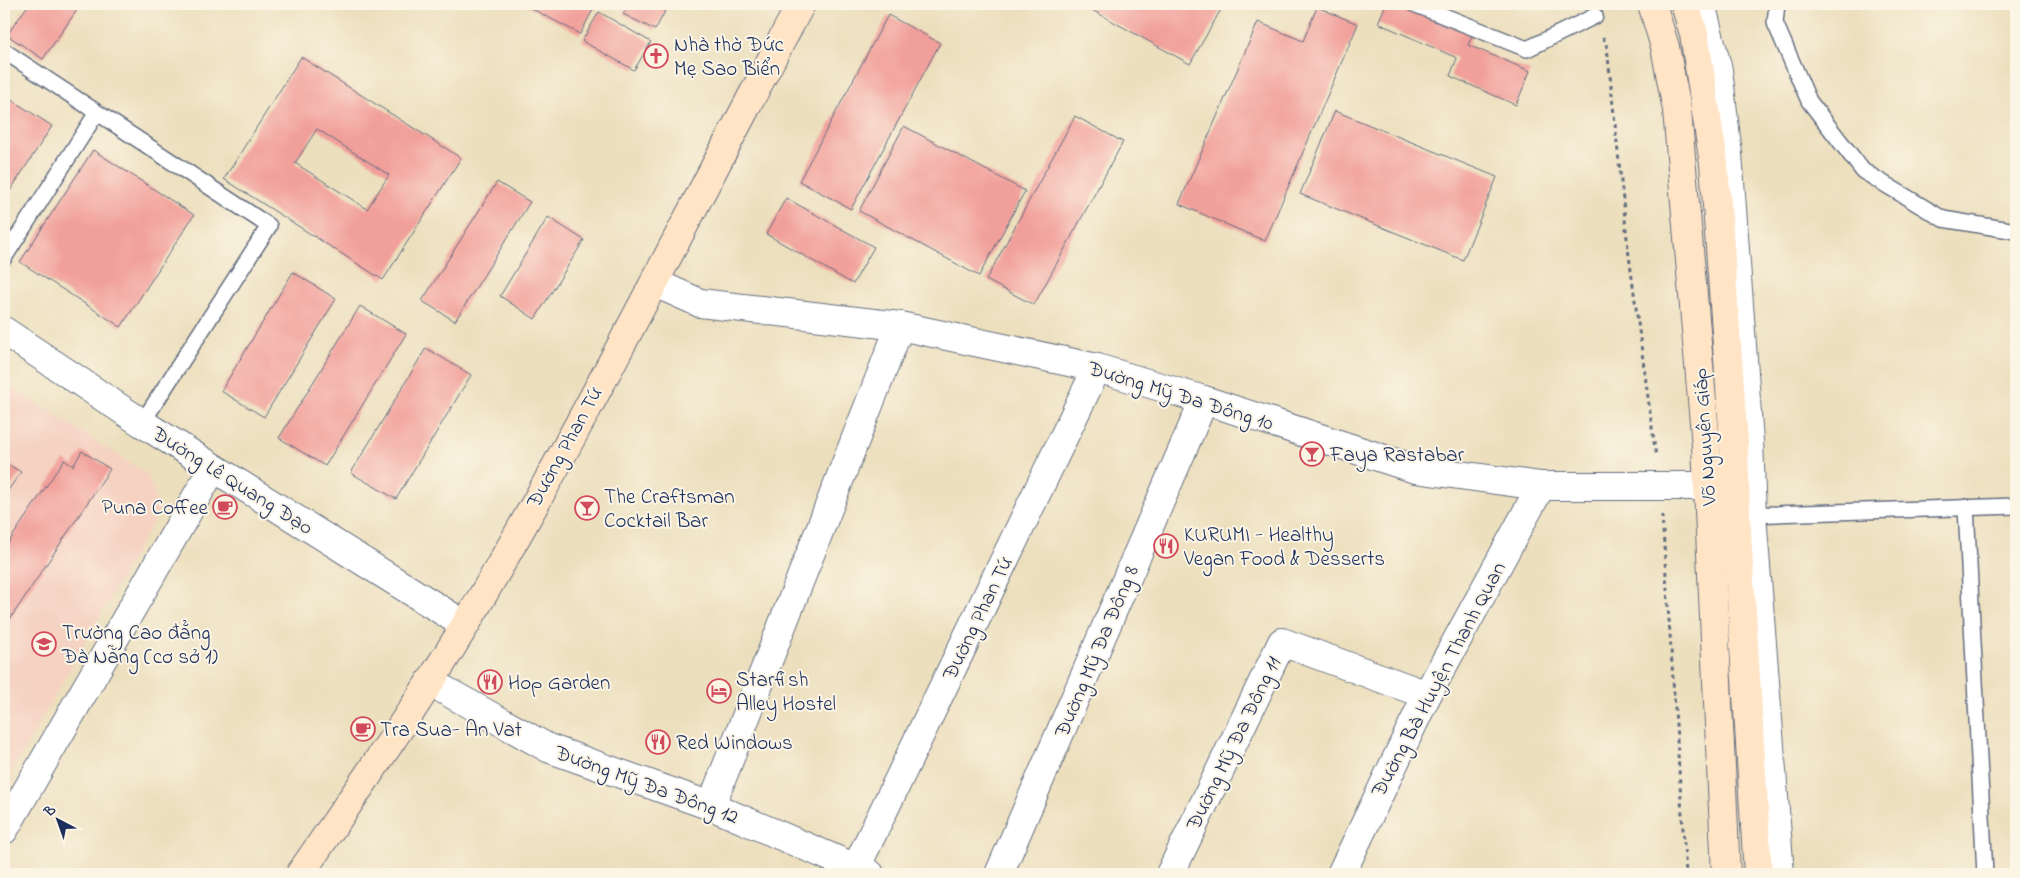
<svg xmlns="http://www.w3.org/2000/svg" width="2020" height="878" viewBox="0 0 2020 878" font-family="'Indie Flower',sans-serif">
<style>
.built{fill:#f5d2c2}
.building{fill:#f19f9a;fill-rule:evenodd}
.lines{fill:none;stroke-linecap:round;stroke-linejoin:round}
.lane-casing{stroke:#646d7f;stroke-width:18}
.street-casing{stroke:#646d7f;stroke-width:30}
.secondary-casing{stroke:#646d7f;stroke-width:30}
.path{stroke:#646d7f;stroke-width:3;stroke-dasharray:4 4;stroke-linecap:butt}
.lane{stroke:#fff;stroke-width:15}
.street{stroke:#fff;stroke-width:28}
.secondary{stroke:#ffe4c6;stroke-width:28}
.labels{text-anchor:middle;stroke-width:4;stroke-linejoin:round;paint-order:stroke}
.poi-label{font-size:21px;fill:#1b2f5e;stroke:#fcf5e5;text-anchor:start}
.street-label{font-size:21px;fill:#1b2f5e;stroke:#fcf5e5}
</style>
<rect width="100%" height="100%" fill="#fcf5e5"/>
<filter id="ink" filterUnits="userSpaceOnUse"><feTurbulence type="fractalNoise" baseFrequency=".02" numOctaves="2"/><feDisplacementMap in="SourceGraphic" scale="10" xChannelSelector="R" yChannelSelector="G"/><feConvolveMatrix kernelMatrix="1 2 1 2 8 2 1 2 1" color-interpolation-filters="sRGB"/></filter>
<filter id="wash" filterUnits="userSpaceOnUse"><feTurbulence type="fractalNoise" baseFrequency=".0096" numOctaves="4" result="noise"/><feDisplacementMap in="SourceGraphic" scale="20" xChannelSelector="R" yChannelSelector="G"/><feGaussianBlur stdDeviation="1.12" result="paint"/><feColorMatrix in="noise" values="0 0 0 0 0 0 0 0 0 0 0 0 0 0 0 0 0 1.4 0 .05"/><feComposite in="paint" operator="in"/></filter>
<g filter="url(#wash)">
<rect width="100%" height="100%" fill="#ecdfbd"/>
<polygon class="built" points="4,382 147,474 160,509 8,779 4,782"/>
<g id="blocks">
<g class="building">
<polygon points="29,4 81,4 43,59 7,35"/>
<polygon points="523,4 596,4 580,34"/>
<polygon points="629,4 669,4 655,30 623,14"/>
<polygon points="1081,4 1224,4 1190,64"/>
<polygon points="1386,4 1406,4 1473,33 1468,45 1530,71 1516,105 1450,76 1457,58 1378,23"/>
<polygon points="1317,7 1358,24 1265,241 1179,204 1258,22 1303,41"/>
<polygon points="599,12 651,42 634,70 582,41"/>
<polygon points="888,15 940,43 851,209 799,181"/>
<path d="M 301,57 L 461,158 L 383,280 L 224,179 ZM 317,129 L 389,175 L 367,209 L 295,163 Z"/>
<polygon points="4,95 52,126 4,200"/>
<polygon points="1335,111 1497,177 1463,260 1300,194"/>
<polygon points="1075,116 1123,142 1034,305 986,280"/>
<polygon points="904,126 1025,191 979,276 859,211"/>
<polygon points="93,150 194,215 121,327 20,262"/>
<polygon points="497,182 530,202 455,321 422,301"/>
<polygon points="786,198 874,247 853,284 766,234"/>
<polygon points="548,217 584,240 535,319 500,296"/>
<polygon points="293,272 336,299 264,417 221,391"/>
<polygon points="360,306 406,334 325,466 279,438"/>
<polygon points="426,348 471,375 396,499 351,473"/>
<polygon points="82,451 110,469 4,628 4,549 64,460 73,466"/>
<polygon points="4,462 21,472 4,496"/>
</g>
</g>
</g>
<g filter="url(#ink)">
<use href="#blocks" fill-opacity="0" stroke="#646d7f" stroke-width="1"/>
<g class="lines">
<g class="lane-casing">
<g id="lane">
<polyline points="1414,4 1527,49 1595,16"/>
<polyline points="1777,4 1775,23 1809,101 1863,171 1943,219 2016,231"/>
<polyline points="4,51 269,226 142,423"/>
<polyline points="4,258 96,114"/>
<polyline points="1966,507 1985,874"/>
<polyline points="1745,515 2016,506"/>
</g>
</g>
<g class="street-casing">
<g id="street">
<polyline points="1701,4 1718,70 1728,154 1749,441 1752,515 1780,874"/>
<polyline points="655,283 700,303 900,326 1097,368 1204,400 1415,469 1541,486 1708,486"/>
<polyline points="4,331 142,423 465,625"/>
<polyline points="430,682 548,748 711,806 870,874"/>
<polyline points="711,806 900,326"/>
<polyline points="4,830 213,468"/>
<polyline points="853,874 1097,368"/>
<polyline points="999,874 1204,400"/>
<polyline points="1170,874 1282,642 1427,695"/>
<polyline points="1341,874 1427,695 1541,486"/>
</g>
</g>
<g class="secondary-casing">
<g id="secondary">
<polyline points="1652,4 1665,47 1677,110 1706,446 1726,874"/>
<polyline points="1685,4 1694,34 1714,164 1734,443 1736,516 1758,874"/>
<path d="M 300,874 C 357,791 416,708 467,622 C 587,420 690,210 801,4"/>
</g>
</g>
<g class="path">
<polyline points="1603,37 1607,47 1628,248 1656,457"/>
<polyline points="1662,515 1686,874"/>
</g>
<use href="#lane" class="lane"/>
<use href="#street" class="street"/>
<use href="#secondary" class="secondary"/>
</g>
</g>
<defs>
<g id="church-ring" transform="scale(1.25)"><circle r="9.5" fill="#fcf5e5" stroke="#d1495b" stroke-width="1.5"/><path d="M-1.2-6h2.4v3.5h3.3v2.4h-3.3V6h-2.4V-.1h-3.3v-2.4h3.3Z" fill="#d1495b"/></g>
<g id="bar-ring" transform="scale(1.25)"><circle r="9.5" fill="#fcf5e5" stroke="#d1495b" stroke-width="1.5"/><path d="M-6-5H6L.8 .8V4.5H3.5V6h-7V4.5H-.8V.8Z" fill="#d1495b"/></g>
<g id="cafe-ring" transform="scale(1.25)"><circle r="9.5" fill="#fcf5e5" stroke="#d1495b" stroke-width="1.5"/><path d="M-5.5-4.5H6V0H3Q3 3.5 0 3.5H-2.5Q-5.5 3.5-5.5 0ZM3-3.2v2h1.7v-2ZM-6 4.5H4V6H-6Z" fill="#d1495b"/></g>
<g id="restaurant-ring" transform="scale(1.25)"><circle r="9.5" fill="#fcf5e5" stroke="#d1495b" stroke-width="1.5"/><path d="M-5-6h1v4h1v-4h1v4h1v-4h1v5L-1.5 .5V6h-2V.5L-5-1ZM5-6V6H3V1.5H1.5Q1.5-4 5-6Z" fill="#d1495b"/></g>
<g id="university-ring" transform="scale(1.25)"><circle r="9.5" fill="#fcf5e5" stroke="#d1495b" stroke-width="1.5"/><path d="M0-5L7-2L0 1L-7-2ZM-4 1L0 2.5L4 1V4Q0 6-4 4Z" fill="#d1495b"/></g>
<g id="hotel-ring" transform="scale(1.25)"><circle r="9.5" fill="#fcf5e5" stroke="#d1495b" stroke-width="1.5"/><path d="M-6-4.5h1.5V1H6V5H4.5V3h-9V5H-6ZM-4 0a1.8 1.8 0 1 1 3.6 0ZM.5 0V-2.5h3Q6-2.5 6 0Z" fill="#d1495b"/></g>
</defs>
<g fill-rule="evenodd">
<use href="#church-ring" x="656" y="56"/>
<use href="#bar-ring" x="1312" y="454"/>
<use href="#cafe-ring" x="225" y="507"/>
<use href="#bar-ring" x="587" y="508"/>
<use href="#restaurant-ring" x="1166" y="546"/>
<use href="#university-ring" x="44" y="644"/>
<use href="#restaurant-ring" x="490" y="682"/>
<use href="#hotel-ring" x="719" y="691"/>
<use href="#cafe-ring" x="363" y="729"/>
<use href="#restaurant-ring" x="658" y="742"/>
</g>
<g class="labels">
<g class="poi-label">
<text x="674" y="51">Nhà thờ Đức<tspan x="674" dy="24">Mẹ Sao Biển</tspan></text>
<text x="1330" y="461">Faya Rastabar</text>
<text x="604" y="503">The Craftsman<tspan x="604" dy="24">Cocktail Bar</tspan></text>
<text x="208" y="514" text-anchor="end">Puna Coffee</text>
<text x="1184" y="541">KURUMI - Healthy<tspan x="1184" dy="24">Vegan Food &amp; Desserts</tspan></text>
<text x="62" y="639">Trường Cao đẳng<tspan x="62" dy="24">Đà Nẵng (cơ sở 1)</tspan></text>
<text x="736" y="686">Starfish<tspan x="736" dy="24">Alley Hostel</tspan></text>
<text x="508" y="689">Hop Garden</text>
<text x="380" y="736">Tra Sua- An Vat</text>
<text x="676" y="749">Red Windows</text>
</g>
<g class="street-label">
<text transform="translate(1181 395) rotate(17)" y="7">Đường Mỹ Đa Đông 10</text>
<text transform="translate(1704 437) rotate(-94)" y="7">Võ Nguyên Giáp</text>
<text transform="translate(564 447) rotate(-61)" y="7">Đường Phan Tứ</text>
<text transform="translate(233 480) rotate(32)" y="7">Đường Lê Quang Đạo</text>
<text transform="translate(977 618) rotate(-64)" y="7">Đường Phan Tứ</text>
<text transform="translate(1096 651) rotate(-67)" y="7">Đường Mỹ Đa Đông 8</text>
<text transform="translate(1438 679) rotate(-62)" y="7">Đường Bà Huyện Thanh Quan</text>
<text transform="translate(1233 743) rotate(-64)" y="7">Đường Mỹ Đa Đông 11</text>
<text transform="translate(647 784) rotate(20)" y="7">Đường Mỹ Đa Đông 12</text>
</g>
</g>
<rect width="2020" height="878" fill="none" stroke="#fcf5e5" stroke-width="20"/>
<g transform="translate(58 820) rotate(319)" stroke="#fcf5e5" stroke-width="4" paint-order="stroke">
<path d="M0-4L9 19L0 12L-9 19Z" fill="#1b2f5e"/>
<text y="-8" font-size="14" font-weight="bold" text-anchor="middle" fill="#1b2f5e">B</text>
</g>
</svg>
